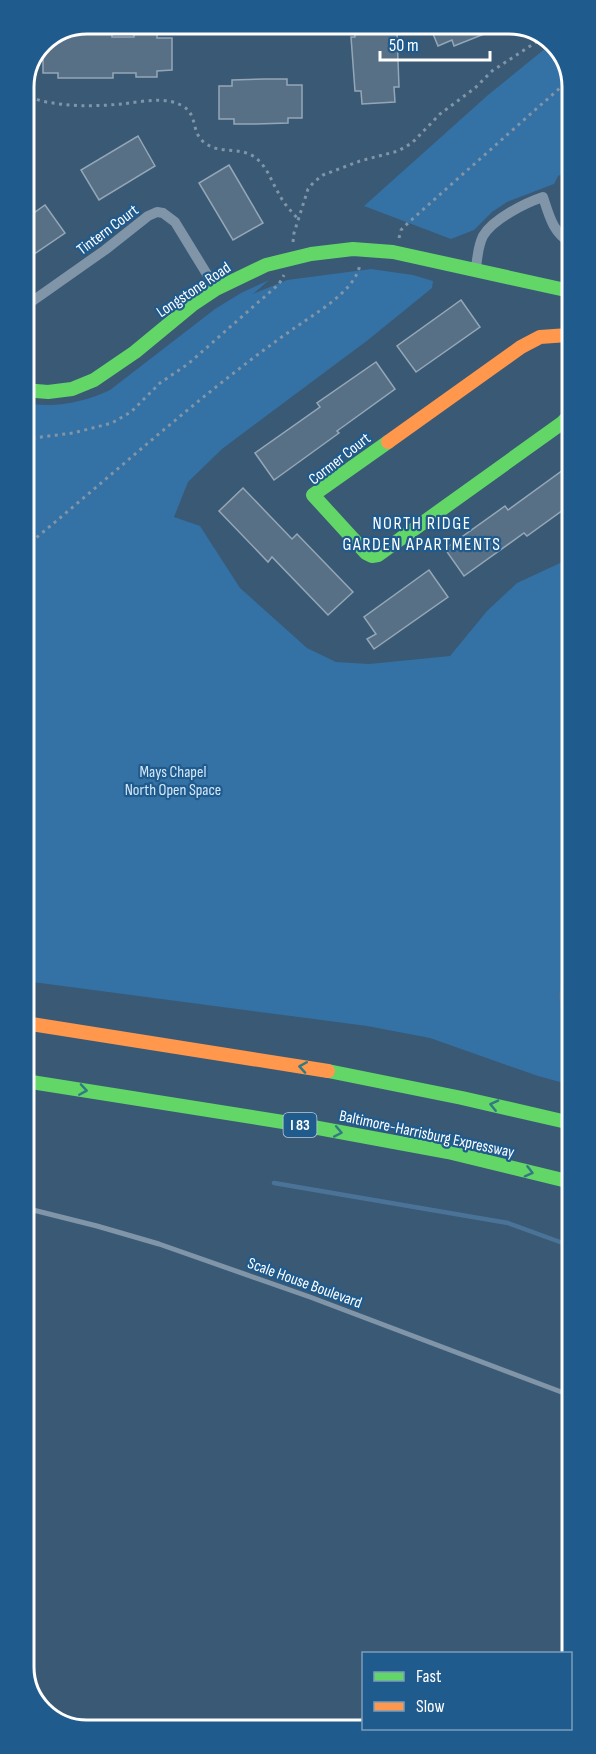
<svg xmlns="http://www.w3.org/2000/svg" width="596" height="1754" viewBox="0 0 596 1754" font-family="'Sofia Sans Condensed',sans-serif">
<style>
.green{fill:#3471a4}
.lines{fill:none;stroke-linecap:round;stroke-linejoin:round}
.stream{stroke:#4a7397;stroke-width:4.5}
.building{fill:#577086;stroke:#95a7b7;stroke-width:1.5}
.path{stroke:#8095a8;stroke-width:3;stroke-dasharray:3 4.5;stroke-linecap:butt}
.lane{stroke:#8095a8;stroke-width:5}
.street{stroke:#8095a8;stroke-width:10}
.fast{stroke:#63d668;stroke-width:14}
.slow{stroke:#ff974d;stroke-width:14}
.oneway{stroke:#317a84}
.labels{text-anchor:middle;stroke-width:4.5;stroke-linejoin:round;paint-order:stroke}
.shield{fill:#205b8e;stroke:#bccedd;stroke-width:1.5}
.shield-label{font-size:15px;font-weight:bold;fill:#fff}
.street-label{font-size:16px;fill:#fff;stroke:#205b8e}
.park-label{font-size:16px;fill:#d4e8f9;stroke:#205b8e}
.neighbourhood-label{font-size:18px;letter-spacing:1.5px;fill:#fff;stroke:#205b8e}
.rim{fill:none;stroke:#fff;stroke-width:3}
</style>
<rect width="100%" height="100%" fill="#395975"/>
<g class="green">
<polygon points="552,43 570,71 570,170 558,176 554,184 507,202 492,212 474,230 451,239 364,206 488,95"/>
<path d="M 371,269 L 413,275 L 433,281 L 432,288 L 368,340 L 222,449 L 188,482 L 174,517 L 200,526 L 240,588 L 307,648 L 336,662 L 369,664 L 450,656 L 487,611 L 517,583 L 571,558 L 571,1085 L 538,1076 L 430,1038 L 367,1026 L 25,981 L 25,403 C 55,408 82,403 110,390 L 215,309 L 241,293 L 269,280 L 253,294 L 287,280 Z"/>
</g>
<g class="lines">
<g class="stream">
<polyline points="564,1088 563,1069 569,1047 561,995 571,948"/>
<polyline points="274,1183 508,1223 571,1246"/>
</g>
</g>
<g class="building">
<polygon points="354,24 388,24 389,34 397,33 399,87 394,87 395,102 362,104 361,91 355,91 351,37 355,37"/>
<polygon points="429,24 507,24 507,25 454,46 452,40 438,46"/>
<polygon points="134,30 157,30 157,38 172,38 172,70 157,71 157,77 136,77 136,73 113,73 113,78 58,78 58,73 43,73 43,42 64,33 112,33 112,37 134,37"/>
<polygon points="265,79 287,79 287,85 302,85 302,118 288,118 288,123 256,124 234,124 234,119 219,119 219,86 232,86 232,80"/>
<polygon points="138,136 155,166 99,200 81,170"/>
<polygon points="229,165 263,223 233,240 199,183"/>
<polygon points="45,205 65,233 24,261 24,220"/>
<polygon points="461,300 480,327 416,372 397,346"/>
<polygon points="376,362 395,389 337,431 339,433 274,480 255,453 320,407 317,403"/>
<polygon points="570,465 570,505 527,536 524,533 464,576 445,549 505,506 508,510"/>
<polygon points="243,488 292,539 297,534 353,592 328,615 272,557 268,562 219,511"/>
<polygon points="429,570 448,597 374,649 367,639 376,634 364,617"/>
</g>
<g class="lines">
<g class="path">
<path d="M 24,92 C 32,99 43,102 53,103 C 77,107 99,106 122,104 C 138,102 157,98 173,102 C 202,110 188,131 205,143 C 219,154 239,147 253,156 C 267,165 271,181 279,194 C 284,204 291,211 298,219"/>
<polyline points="399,238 401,230 409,222 570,79"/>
<polyline points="293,242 294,233 308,189 314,182 323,175 360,161 398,151 412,143 440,114 475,88 492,71 544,37"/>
<polyline points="25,439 73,433 112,423 131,412 160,383 188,364 279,284 284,275"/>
<path d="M 25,547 C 114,474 199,395 293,329 C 314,314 356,291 360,264"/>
</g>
<polyline class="lane" points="25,1208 97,1226 159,1244 310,1297 572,1396"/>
<g class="street">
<path d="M 476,269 C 477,258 478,246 483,236 C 493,219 525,203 543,197 C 549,215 553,233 570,242"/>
<polyline points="24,307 105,250 148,216 157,212 163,213 175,222 216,289"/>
<polyline points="570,317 566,354 570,373"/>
</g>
<g class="fast">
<polyline points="24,390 48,392 72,389 94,380 135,352 192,305 216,289 266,265 311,254 353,249 393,252 570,291"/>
<polyline points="388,442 313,495 366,553 372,556 378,555 562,423 570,415"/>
<polyline points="328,1071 462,1098 571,1123"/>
<polyline points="25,1081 302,1125 448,1152 571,1182"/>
</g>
<g class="slow">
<polyline points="388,442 521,347 540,337 568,335"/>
<polyline points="25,1023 328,1071"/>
</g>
</g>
<defs><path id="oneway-chevron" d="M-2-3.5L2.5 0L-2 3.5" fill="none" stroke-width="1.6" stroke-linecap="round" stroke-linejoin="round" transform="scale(1.5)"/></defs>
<g class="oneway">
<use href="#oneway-chevron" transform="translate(303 1067) rotate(-171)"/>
<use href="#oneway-chevron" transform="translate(83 1090) rotate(9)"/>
<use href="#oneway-chevron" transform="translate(494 1105) rotate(-167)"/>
<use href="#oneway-chevron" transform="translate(338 1132) rotate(11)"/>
<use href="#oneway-chevron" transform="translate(529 1172) rotate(14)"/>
</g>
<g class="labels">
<rect class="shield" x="283.5" y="1113" width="33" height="24" rx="4.5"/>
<g class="shield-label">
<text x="300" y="1130">I 83</text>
</g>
<g class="street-label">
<text transform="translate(107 229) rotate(-37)" y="6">Tintern Court</text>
<text transform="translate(193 289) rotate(-34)" y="6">Longstone Road</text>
<text transform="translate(339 458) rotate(-38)" y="6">Cormer Court</text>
<text transform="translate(427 1133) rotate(12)" y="6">Baltimore-Harrisburg Expressway</text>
<text transform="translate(305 1282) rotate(20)" y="6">Scale House Boulevard</text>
</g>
<g class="park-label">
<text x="173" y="777">Mays Chapel<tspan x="173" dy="18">North Open Space</tspan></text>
</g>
<g class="neighbourhood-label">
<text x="422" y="529">NORTH RIDGE<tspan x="422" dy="21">GARDEN APARTMENTS</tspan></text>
</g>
</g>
<path d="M0 0H596V1754H0ZM87 34H509A53 53 0 0 1 562 87V1667A53 53 0 0 1 509 1720H87A53 53 0 0 1 34 1667V87A53 53 0 0 1 87 34Z" fill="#205b8e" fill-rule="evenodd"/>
<path class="rim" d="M87 34H509A53 53 0 0 1 562 87V1667A53 53 0 0 1 509 1720H87A53 53 0 0 1 34 1667V87A53 53 0 0 1 87 34Z"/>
<rect x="362" y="1652" width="210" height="78" fill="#205b8e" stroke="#799dbb" stroke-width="1.5"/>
<rect x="374" y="1672" width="30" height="9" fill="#63d668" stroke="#799dbb" stroke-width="1.5"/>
<text x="416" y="1682" font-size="18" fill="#ffffff">Fast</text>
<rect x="374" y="1702" width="30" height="9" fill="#ff974d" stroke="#799dbb" stroke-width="1.5"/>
<text x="416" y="1712" font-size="18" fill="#ffffff">Slow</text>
<path d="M380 51v9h110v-9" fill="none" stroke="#ffffff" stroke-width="3"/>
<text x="389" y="51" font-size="18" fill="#ffffff" stroke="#205b8e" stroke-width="4.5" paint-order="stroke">50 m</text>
</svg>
